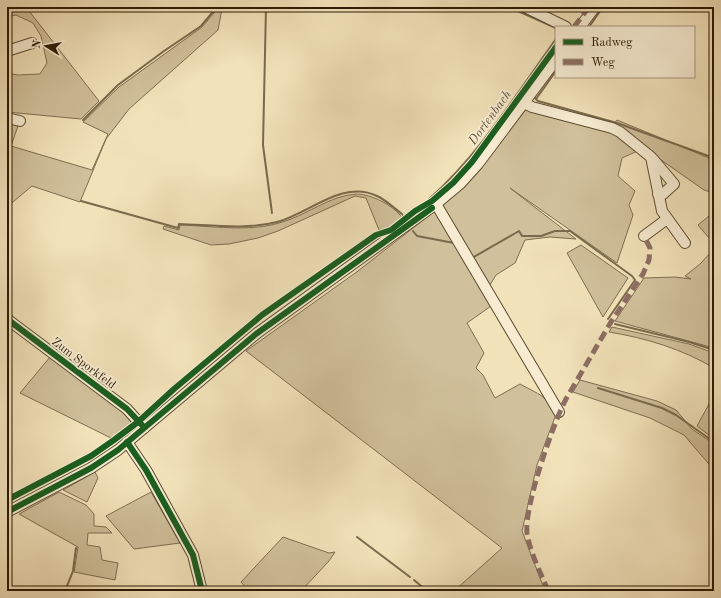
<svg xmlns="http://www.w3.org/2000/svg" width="721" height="598" viewBox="0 0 721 598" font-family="'Old Standard TT',serif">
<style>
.green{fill:#d0c09b;stroke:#7e6e50}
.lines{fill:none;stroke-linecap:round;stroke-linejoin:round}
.stream{stroke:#7a6a4c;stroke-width:2}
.minor-casing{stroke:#5d4d32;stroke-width:12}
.minor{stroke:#f7ecd2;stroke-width:10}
.quiet{stroke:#8d6e63;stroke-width:5;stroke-dasharray:10 5;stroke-linecap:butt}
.cycleway-casing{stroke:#f7ecd2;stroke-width:8}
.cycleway{stroke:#1b5e20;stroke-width:6}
.labels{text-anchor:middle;stroke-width:3.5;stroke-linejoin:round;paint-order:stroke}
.street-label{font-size:12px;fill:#2b1b04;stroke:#f7ecd2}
.water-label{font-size:13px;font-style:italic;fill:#5f4f34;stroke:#f7ecd2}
</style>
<rect width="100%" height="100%" fill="#f2e2ba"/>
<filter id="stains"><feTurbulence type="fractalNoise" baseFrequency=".005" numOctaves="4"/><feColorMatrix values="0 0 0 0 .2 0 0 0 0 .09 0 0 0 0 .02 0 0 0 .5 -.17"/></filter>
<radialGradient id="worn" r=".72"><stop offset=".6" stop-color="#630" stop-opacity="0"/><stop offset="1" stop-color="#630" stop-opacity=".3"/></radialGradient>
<g class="green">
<polygon points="7,7 26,7 99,101 81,119 7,112 7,73 18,75 40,74 47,63 41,36 33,23 16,15 7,17"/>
<polygon points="219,7 225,7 222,9 218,30 129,109 106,139 80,202 32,186 7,207 7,120 19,123 11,146 92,170 108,134 83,122 119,87 202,27"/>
<path d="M 525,107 L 608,130 L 617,120 L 714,160 L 714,193 L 704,190 L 644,148 L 622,158 L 618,176 L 635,191 L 629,205 L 633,215 L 617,263 L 510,188 L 576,239 L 550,237 L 525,240 L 515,263 L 496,275 L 485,293 L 491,306 L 467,323 L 484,353 L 476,368 L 483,375 L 495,398 L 520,384 C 536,393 553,398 555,417 L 537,465 L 522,531 L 545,591 L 454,591 L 502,548 L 246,351 L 358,271 L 436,210 Z"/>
<path d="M 356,194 C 371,194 394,205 403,219 L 390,228 L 379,230 L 366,198 L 355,196 L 278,231 L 258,238 L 229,244 L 211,245 L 163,229 L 164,226 L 179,230 L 180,225 C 212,226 248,232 279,223 C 306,216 328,196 356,194 Z"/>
<polygon points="714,212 714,244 698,225"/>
<polygon points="581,245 628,278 603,317 567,253"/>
<polygon points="714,249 714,348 615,321 644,278 675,277 691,279 685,276 700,264"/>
<path d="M 612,327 L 689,344 L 714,353 L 714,368 C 682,349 646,338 609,332 Z"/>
<polygon points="50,357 127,415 132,424 113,439 20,393"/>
<polygon points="580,380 657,401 676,410 692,429 714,444 714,470 684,435 650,418 573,392"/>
<polygon points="714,395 714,439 697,426"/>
<polygon points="95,472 98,478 87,502 63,490"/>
<polygon points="59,492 86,505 94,514 94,526 106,527 112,533 88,533 87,545 100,547 102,560 118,563 115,580 74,572 78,547 19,514"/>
<polygon points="151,492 180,543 134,549 106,516"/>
<polygon points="283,537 329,553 335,552 329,561 301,591 249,591 241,582"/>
</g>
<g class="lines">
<g class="stream">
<polyline points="266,7 263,145 272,213"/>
<polyline points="509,7 556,28"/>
<polyline points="589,27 603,7"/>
<polyline points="534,97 538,101 617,123 714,158"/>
<polyline points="536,99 556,71"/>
<polyline points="83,120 118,85 164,51 201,26 217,7"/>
<path d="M 429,199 C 481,153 516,94 556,39"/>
<path d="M 81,201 L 178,228 L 179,224 C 211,225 246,230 277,222 C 308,214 343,179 377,196 C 386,200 394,208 402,214 L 404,217"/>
<polyline points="413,231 417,236 454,243"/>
<polyline points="472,258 519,231 522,236 541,236 555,231 570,231 632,276 635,280 608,319"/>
<polyline points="615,324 689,342 714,350"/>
<polyline points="598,388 662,408 676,415 714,442"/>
<polyline points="357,537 410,577"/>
<polyline points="414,580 427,591"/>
<polyline points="65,591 73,571 76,548"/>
</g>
<g class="minor-casing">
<g id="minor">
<polyline points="525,7 566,27"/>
<polyline points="580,27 595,7"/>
<polyline points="7,51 32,43"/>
<polyline points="524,103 532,107 612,128 620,132 651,157 662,211 685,243"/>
<polyline points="7,118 20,121"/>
<polyline points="653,159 674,184 663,194 658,194"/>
<polyline points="436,204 559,412"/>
<polyline points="644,236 667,219"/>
<polyline points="7,319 127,409 144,428"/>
<polyline points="127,442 146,470 193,555 202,591"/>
<polyline points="7,512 91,468 118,450 256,334 436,204 460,184 478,164 556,60"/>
</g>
</g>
<use href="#minor" class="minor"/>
<g class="quiet">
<polyline points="574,27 589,7"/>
<path d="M 548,591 C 541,573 530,553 527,533 C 524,507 553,424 566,399 L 611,322 L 643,274 L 649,260 L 650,248 L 644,236"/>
</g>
<g class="cycleway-casing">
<g id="cycleway">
<polyline points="7,319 127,409 142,425"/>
<polyline points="127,442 146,470 193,555 202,591"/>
<polyline points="7,500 91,456 114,440 138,422 174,389 262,315 376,235 391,230 415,211 432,201 453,183 472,162 556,47"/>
<polyline points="7,512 91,468 118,450 256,334 432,208"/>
</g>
</g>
<use href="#cycleway" class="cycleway"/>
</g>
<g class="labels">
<g class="street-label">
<text transform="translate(84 363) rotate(37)" y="4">Zum Sporkfeld</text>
</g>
<g class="water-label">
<text transform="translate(489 117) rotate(-54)" y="5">Dortenbach</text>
</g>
</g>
<rect width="721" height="598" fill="none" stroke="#f2e2ba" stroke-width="24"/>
<rect x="8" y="8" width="705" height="582" fill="none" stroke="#2b1b04" stroke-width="2"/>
<rect x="12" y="12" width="697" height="574" fill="none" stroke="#2b1b04"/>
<rect x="555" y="26" width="140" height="52" fill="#f7ecd2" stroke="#a59880"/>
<rect x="563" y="39" width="20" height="6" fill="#1b5e20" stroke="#a59880"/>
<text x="591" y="46" font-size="12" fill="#2b1b04">Radweg</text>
<rect x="563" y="59" width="20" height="6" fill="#8d6e63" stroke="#a59880"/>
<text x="591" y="66" font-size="12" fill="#2b1b04">Weg</text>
<g transform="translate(46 46) rotate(281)" stroke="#f7ecd2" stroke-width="3" paint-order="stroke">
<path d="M0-3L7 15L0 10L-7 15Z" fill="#2b1b04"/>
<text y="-6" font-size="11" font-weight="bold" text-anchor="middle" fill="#2b1b04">N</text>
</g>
<rect width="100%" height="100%" filter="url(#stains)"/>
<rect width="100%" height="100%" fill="url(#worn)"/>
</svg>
